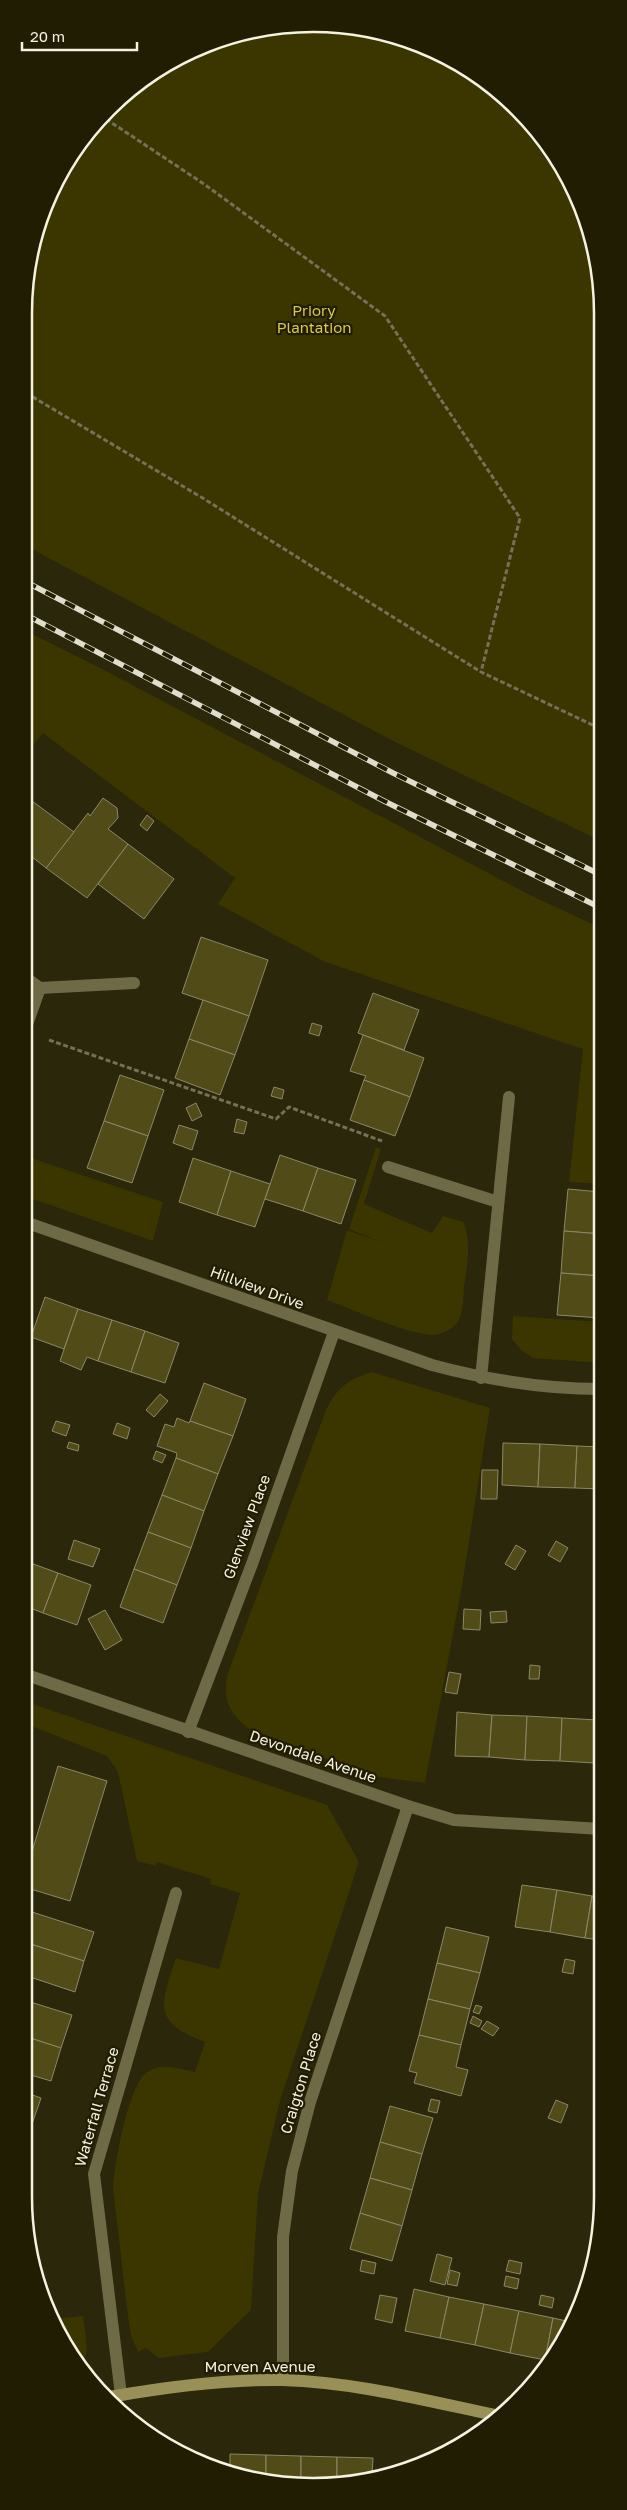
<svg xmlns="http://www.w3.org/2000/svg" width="627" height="2510" viewBox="0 0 627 2510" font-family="'Golos Text',sans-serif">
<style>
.green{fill:#3b3500}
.building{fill:#514b18;stroke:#8b8868}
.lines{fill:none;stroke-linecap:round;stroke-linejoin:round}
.path{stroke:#747158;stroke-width:3;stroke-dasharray:5 2.5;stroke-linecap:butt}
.lane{stroke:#6e6a46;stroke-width:12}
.street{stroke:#6e6a46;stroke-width:12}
.secondary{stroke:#989056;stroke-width:12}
.rail-casing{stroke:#dfddcb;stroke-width:5.5}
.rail{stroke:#211d02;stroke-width:4;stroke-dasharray:11;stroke-linecap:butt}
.labels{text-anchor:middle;stroke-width:4.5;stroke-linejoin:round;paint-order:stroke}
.park-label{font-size:15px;fill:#daca48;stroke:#211d02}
.street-label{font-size:15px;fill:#f4f2e1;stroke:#211d02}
.rim{fill:none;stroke:#f4f2e1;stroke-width:2.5}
</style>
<rect width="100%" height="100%" fill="#2a270a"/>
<g class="green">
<polygon points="352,26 442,54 519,109 573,186 601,276 601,841 395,742 26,546 26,275 63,168 137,83 239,34"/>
<polygon points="26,631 102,669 530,895 601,928 601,1184 569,1182 583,1049 325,962 218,904 235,878 43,733 26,754"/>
<path d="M 376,1147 L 381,1149 L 364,1204 L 432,1233 L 443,1216 L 463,1222 C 472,1241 467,1266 464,1287 C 463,1297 464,1316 456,1324 C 451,1330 441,1335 433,1335 C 406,1334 354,1310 327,1300 L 347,1230 L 383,1243 L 349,1229 Z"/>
<polygon points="25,1156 163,1202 153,1241 30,1198 25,1194"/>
<polygon points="513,1316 601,1322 601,1363 533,1358 521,1350 512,1339"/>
<path d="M 372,1372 L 490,1408 L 462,1586 L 425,1783 L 370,1776 L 248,1728 C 228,1713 222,1697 228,1673 L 326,1410 C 336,1389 349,1378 372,1372 Z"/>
<path d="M 24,1701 L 327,1805 L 359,1862 L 280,2101 L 258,2194 L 251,2310 L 208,2352 L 159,2358 L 146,2348 L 138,2352 L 131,2336 L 128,2316 L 113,2189 C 114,2165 128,2086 147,2072 C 163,2062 179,2069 195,2072 L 205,2042 C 151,2022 161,2004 176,1958 L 219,1969 L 240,1893 L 210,1884 L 211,1879 L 157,1862 L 156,1866 L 137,1861 L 118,1772 L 107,1756 L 24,1723 Z"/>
<path d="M 83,2316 C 84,2330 92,2353 81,2364 L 53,2319 Z"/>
</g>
<g class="building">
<polygon points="103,798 117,808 118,818 108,829 128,844 87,898 46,868 88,813 90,816"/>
<polygon points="32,801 74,832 46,868 26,852 26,809"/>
<polygon points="147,815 154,821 147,831 140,825"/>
<polygon points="128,844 174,879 144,919 98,884"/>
<polygon points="201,937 268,960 249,1016 182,993"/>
<polygon points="373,993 419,1010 404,1050 358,1033"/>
<polygon points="203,1000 249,1016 235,1055 189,1039"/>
<polygon points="312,1023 322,1026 319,1036 309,1033"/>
<polygon points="363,1035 424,1058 410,1097 364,1080 366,1076 350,1071"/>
<polygon points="189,1039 235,1055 220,1095 175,1078"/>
<polygon points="120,1075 164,1090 148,1136 104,1121"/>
<polygon points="364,1080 410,1097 395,1136 350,1120"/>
<polygon points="274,1087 284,1090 282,1099 271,1096"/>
<polygon points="196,1103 202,1116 192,1121 186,1108"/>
<polygon points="237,1119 247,1122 244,1134 234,1132"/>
<polygon points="104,1121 148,1136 132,1183 87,1168"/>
<polygon points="179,1125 198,1131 192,1150 173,1143"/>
<polygon points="280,1155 318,1168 303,1211 265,1199"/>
<polygon points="193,1158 231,1171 217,1215 179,1202"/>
<polygon points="318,1168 356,1180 341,1224 303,1211"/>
<polygon points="231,1171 270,1184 255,1227 217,1215"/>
<polygon points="568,1189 601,1192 601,1234 564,1231"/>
<polygon points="564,1231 601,1234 601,1276 561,1273"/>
<polygon points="561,1273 601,1276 601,1318 557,1315"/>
<polygon points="45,1297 78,1309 64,1349 31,1337"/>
<polygon points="78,1309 112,1320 98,1361 87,1357 81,1370 60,1361"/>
<polygon points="112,1320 145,1331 131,1372 98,1361"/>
<polygon points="145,1331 179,1343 165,1383 131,1372"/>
<polygon points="204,1383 246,1399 233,1436 190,1421"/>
<polygon points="160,1394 168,1401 154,1417 146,1410"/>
<polygon points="177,1418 189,1423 190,1421 233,1436 218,1474 176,1458 177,1453 157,1446 165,1424 174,1427"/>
<polygon points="56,1421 70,1425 66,1436 52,1431"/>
<polygon points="117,1423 130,1428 127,1439 113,1434"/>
<polygon points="69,1442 79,1445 78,1451 67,1448"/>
<polygon points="503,1443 540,1444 538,1487 502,1485"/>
<polygon points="540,1444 577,1446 575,1488 538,1487"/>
<polygon points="577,1446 601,1447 601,1489 575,1488"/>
<polygon points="156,1451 166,1455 162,1463 153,1459"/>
<polygon points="176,1458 218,1474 204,1511 162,1495"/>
<polygon points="482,1470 498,1470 497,1499 481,1499"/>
<polygon points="162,1495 204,1511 191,1548 148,1532"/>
<polygon points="148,1532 191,1548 177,1585 134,1569"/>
<polygon points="74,1540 100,1549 93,1567 68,1559"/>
<polygon points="556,1541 568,1548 560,1562 548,1555"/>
<polygon points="516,1545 526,1551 515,1570 505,1564"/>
<polygon points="25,1561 58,1573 43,1613 25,1606"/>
<polygon points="134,1569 177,1585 163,1623 120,1607"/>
<polygon points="58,1573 91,1585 77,1625 43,1613"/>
<polygon points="464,1609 481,1610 480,1630 463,1629"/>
<polygon points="105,1610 122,1640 105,1650 88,1619"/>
<polygon points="506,1611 507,1622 491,1623 490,1612"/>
<polygon points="530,1665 540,1666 539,1679 529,1679"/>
<polygon points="449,1672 461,1674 457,1694 445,1692"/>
<polygon points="457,1712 492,1715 489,1757 455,1756"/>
<polygon points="492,1715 527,1716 525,1760 489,1757"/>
<polygon points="527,1716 562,1718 560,1761 525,1760"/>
<polygon points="562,1718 597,1720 595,1763 560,1761"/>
<polygon points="58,1766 107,1781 70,1901 24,1887 24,1878"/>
<polygon points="522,1885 557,1890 550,1932 515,1927"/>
<polygon points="557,1890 592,1896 585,1938 550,1932"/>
<polygon points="592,1896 601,1897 601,1940 585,1938"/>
<polygon points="32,1912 94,1932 84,1961 24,1942 24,1935"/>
<polygon points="446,1927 489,1937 480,1973 437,1963"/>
<polygon points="24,1942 84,1961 75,1992 24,1975"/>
<polygon points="565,1959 575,1961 573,1974 562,1972"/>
<polygon points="437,1963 480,1973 470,2009 428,1999"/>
<polygon points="428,1999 470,2009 461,2045 419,2035"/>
<polygon points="24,2000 72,2015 61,2048 24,2036"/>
<polygon points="476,2005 482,2007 479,2014 473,2012"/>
<polygon points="473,2016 482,2021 479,2027 470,2023"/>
<polygon points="487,2021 499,2028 493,2036 481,2029"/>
<polygon points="419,2035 461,2045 456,2067 468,2070 461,2096 414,2083 417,2073 409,2071"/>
<polygon points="24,2036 61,2048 51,2081 24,2073"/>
<polygon points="24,2092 41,2098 31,2127 24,2125"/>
<polygon points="431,2099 440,2101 437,2113 428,2111"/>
<polygon points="556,2100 568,2105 561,2123 548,2118"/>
<polygon points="390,2106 433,2118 422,2154 380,2142"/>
<polygon points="24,2125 31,2127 24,2150"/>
<polygon points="380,2142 422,2154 412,2190 370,2178"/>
<polygon points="370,2178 412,2190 402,2226 360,2213"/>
<polygon points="597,2180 601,2181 601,2190 594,2188"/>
<polygon points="360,2213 402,2226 392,2261 350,2249"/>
<polygon points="594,2242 598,2243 594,2253 592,2253"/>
<polygon points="437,2254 452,2258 445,2285 430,2281"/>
<polygon points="362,2260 376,2263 374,2274 360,2271"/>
<polygon points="509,2260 522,2263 520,2274 506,2271"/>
<polygon points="450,2270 460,2273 457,2286 447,2284"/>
<polygon points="506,2276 519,2279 517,2289 504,2286"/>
<polygon points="414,2289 449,2297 440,2338 405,2331"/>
<polygon points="380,2295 397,2298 392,2323 375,2319"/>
<polygon points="541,2295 554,2298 552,2308 539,2305"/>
<polygon points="449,2297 484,2304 475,2345 440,2338"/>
<polygon points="484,2304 519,2311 510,2353 475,2345"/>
<polygon points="519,2311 553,2318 545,2360 510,2353"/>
<polygon points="553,2318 571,2322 565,2341 548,2360 545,2360"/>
<polygon points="230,2454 266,2455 266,2478 230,2468"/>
<polygon points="266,2455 301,2456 301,2485 294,2486 266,2478"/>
<polygon points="301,2456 337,2457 337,2480 301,2485"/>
<polygon points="337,2457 373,2458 372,2475 337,2480"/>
</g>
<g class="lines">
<g class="path">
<polyline points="106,119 204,184 385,316 520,518 481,672"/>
<polyline points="26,393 201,497 481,672 601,729"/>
<polyline points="49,1040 276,1119 289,1107 382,1141"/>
</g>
<polyline class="lane" points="388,1167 498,1202"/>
<g class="street">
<polyline points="40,988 134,983"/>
<polyline points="25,1030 40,988 25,977"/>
<path d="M 25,1222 L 432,1365 C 488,1380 542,1389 601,1389"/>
<polyline points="481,1378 509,1097"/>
<polyline points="24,1674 408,1806 454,1820 601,1829"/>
<polyline points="188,1732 252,1564 334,1332"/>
<polyline points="283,2380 283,2237 292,2171 310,2102 408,1806"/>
<polyline points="121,2395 94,2174 176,1893"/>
</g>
<path class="secondary" d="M 109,2397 C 166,2387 224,2379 282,2380 C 355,2382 428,2401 499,2416"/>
<g class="rail-casing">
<g id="rail">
<polyline points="26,582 393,773 601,875"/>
<polyline points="26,615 384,801 601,908"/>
</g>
</g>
<use href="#rail" class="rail"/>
</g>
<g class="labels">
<g class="park-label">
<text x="314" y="316">Priory<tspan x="314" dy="17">Plantation</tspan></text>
</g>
<g class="street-label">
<text transform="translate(257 1288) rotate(20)" y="5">Hillview Drive</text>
<text transform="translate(247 1527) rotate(-70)" y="5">Glenview Place</text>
<text transform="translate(313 1757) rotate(19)" y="5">Devondale Avenue</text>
<text transform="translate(301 2083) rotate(-73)" y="5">Craigton Place</text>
<text transform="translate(97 2107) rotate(-74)" y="5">Waterfall Terrace</text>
<text x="260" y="2372">Morven Avenue</text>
</g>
</g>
<path d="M0 0H627V2510H0ZM313 32H313A281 281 0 0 1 594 313V2197A281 281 0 0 1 313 2478H313A281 281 0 0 1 32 2197V313A281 281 0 0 1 313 32Z" fill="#211d02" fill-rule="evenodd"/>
<path class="rim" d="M313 32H313A281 281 0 0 1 594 313V2197A281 281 0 0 1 313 2478H313A281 281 0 0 1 32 2197V313A281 281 0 0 1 313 32Z"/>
<path d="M22 42v8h115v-8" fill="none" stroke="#f4f2e1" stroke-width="2.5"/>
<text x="30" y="42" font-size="15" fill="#f4f2e1" stroke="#211d02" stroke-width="4" paint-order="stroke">20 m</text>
</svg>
